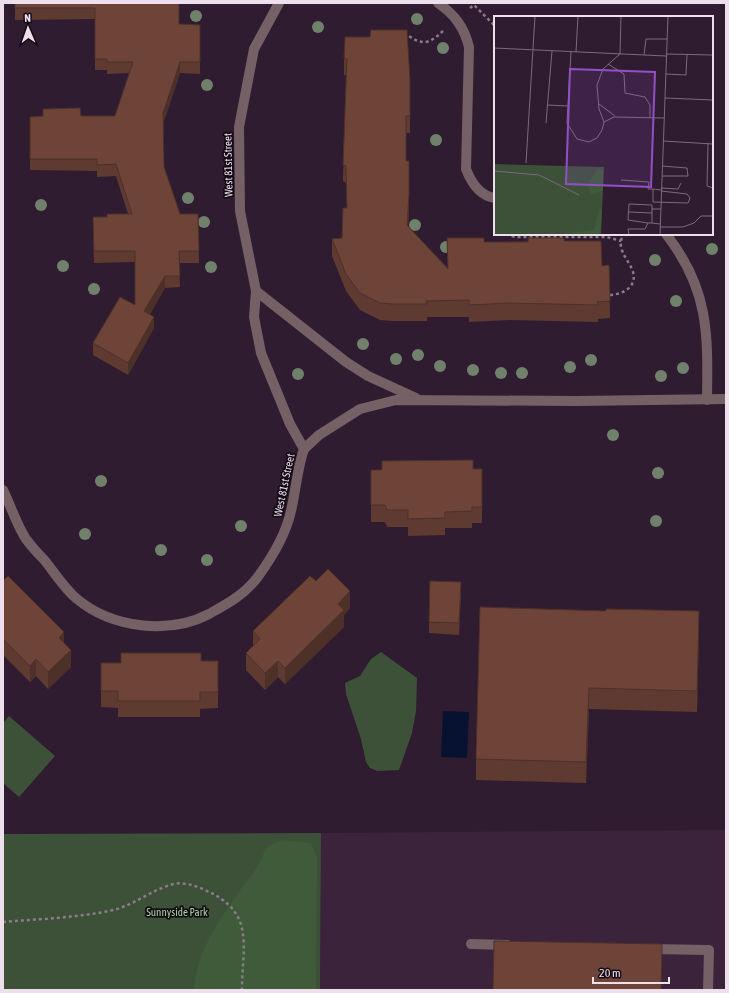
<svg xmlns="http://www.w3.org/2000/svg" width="729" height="993" viewBox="0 0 729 993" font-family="'Asap Condensed',sans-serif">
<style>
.built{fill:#3c233c}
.green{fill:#3c5138}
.forest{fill:#3f5b3a}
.water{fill:#071230}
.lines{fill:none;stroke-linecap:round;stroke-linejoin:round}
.path{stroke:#8c7b8c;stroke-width:2.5;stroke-dasharray:3 3;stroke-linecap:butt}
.service{stroke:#756065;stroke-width:10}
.minor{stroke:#756065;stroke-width:10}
.tree{fill:#70816b}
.wall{fill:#5f3a31}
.shaded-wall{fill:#4d3028}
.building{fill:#6e4439;stroke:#4d3028}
.labels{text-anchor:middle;stroke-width:3.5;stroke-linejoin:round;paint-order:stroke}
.street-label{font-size:11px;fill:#eddfec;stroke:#130a13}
.park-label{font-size:11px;fill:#a4d49c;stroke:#130a13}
.inset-road{fill:none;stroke:#7c6a7b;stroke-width:1}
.view{fill:#9250c8;fill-opacity:0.15;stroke:#9250c8;stroke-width:2}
.inset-edge{fill:none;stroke:#eddfec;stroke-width:2}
</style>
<rect width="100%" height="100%" fill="#301c30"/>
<polygon class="built" points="726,830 726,990 320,990 321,833"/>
<g class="green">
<polygon points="381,652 417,678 416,711 412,733 399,770 377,771 370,768 366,762 361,739 346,694 345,683 360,676 371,659"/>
<polygon points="9,716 55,756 19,797 3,783 3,723"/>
<polygon points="321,833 320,990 3,990 3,834"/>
</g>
<path class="forest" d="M 283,840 L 311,843 L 317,857 L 316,990 L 194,990 C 197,949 220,919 243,886 C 246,881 251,877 254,872 C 260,863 263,853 269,845 Z"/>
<polygon class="water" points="443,711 469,712 467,758 441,757"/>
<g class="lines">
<g class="path">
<polyline points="470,8 474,5 495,26"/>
<path d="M 404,33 C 421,44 426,47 443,31"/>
<polyline points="506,234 515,237 607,237 621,241"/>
<path d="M 610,295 C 624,294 639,286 632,269 C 627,258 615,247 624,234"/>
<path d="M 3,922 C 38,919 74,918 109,911 C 131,907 148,892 170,885 C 181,881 194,885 205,890 C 256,912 242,946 242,990"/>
</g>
<g class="service">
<path d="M 438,3 C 455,15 464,27 469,47 L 466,169 C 471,182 480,196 495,198"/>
<path d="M 666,234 C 709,289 708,333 707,400"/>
<polyline points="471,944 508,945"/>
<polyline points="649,949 709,950 708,990"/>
</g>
<g class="minor">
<polyline points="256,291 346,362 368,376 416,398"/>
<polyline points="304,449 319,435 360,409 396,400 577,401 726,399"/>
<path d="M 3,490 C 10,504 15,520 23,534 C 28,544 38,553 46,562 C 56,575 65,589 77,599 C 112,628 169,635 209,614 C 227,604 244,595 257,578 C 271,559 286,534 291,511 C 296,490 297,469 304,449 L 290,424 L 261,353 L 254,317 L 256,291 L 240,211 L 239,127 L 254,49 L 279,3"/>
</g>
</g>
<g class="tree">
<circle cx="196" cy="16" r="6"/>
<circle cx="417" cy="19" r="6"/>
<circle cx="318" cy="27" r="6"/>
<circle cx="443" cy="48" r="6"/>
<circle cx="207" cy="85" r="6"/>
<circle cx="436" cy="140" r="6"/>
<circle cx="188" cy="198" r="6"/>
<circle cx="41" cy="205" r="6"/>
<circle cx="204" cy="222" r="6"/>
<circle cx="415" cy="225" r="6"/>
<circle cx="446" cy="247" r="6"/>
<circle cx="712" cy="249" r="6"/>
<circle cx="655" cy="260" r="6"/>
<circle cx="63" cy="266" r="6"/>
<circle cx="211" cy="267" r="6"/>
<circle cx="94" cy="289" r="6"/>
<circle cx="676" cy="301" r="6"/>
<circle cx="363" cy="344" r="6"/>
<circle cx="418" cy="355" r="6"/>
<circle cx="396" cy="359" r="6"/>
<circle cx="591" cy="360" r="6"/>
<circle cx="440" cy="366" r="6"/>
<circle cx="570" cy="367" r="6"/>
<circle cx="683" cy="368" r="6"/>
<circle cx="473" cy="370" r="6"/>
<circle cx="501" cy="373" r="6"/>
<circle cx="522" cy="373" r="6"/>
<circle cx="298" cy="374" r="6"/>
<circle cx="661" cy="376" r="6"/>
<circle cx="613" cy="435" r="6"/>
<circle cx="658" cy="473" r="6"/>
<circle cx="101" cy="481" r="6"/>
<circle cx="656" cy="521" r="6"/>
<circle cx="241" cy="526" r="6"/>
<circle cx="85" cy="534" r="6"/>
<circle cx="161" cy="550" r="6"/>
<circle cx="207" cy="560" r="6"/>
</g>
<g class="wall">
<polygon points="15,3 179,3 179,24 200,25 200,74 180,73 163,124 164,167 180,214 198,214 199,263 179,263 180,287 165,288 150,314 154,328 128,375 93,355 93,343 135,305 135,262 94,263 93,217 107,217 128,214 116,176 97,177 97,171 30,170 30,117 115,116 129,73 107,74 107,70 95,70 95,19 15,20"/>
<polygon points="344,58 410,80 410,133 406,133 406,161 409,211 408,227 448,268 447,238 484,242 564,241 602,266 609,265 610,318 598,319 598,322 509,320 469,322 469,317 427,317 427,321 392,321 380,320 360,310 346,291 332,256 332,239 342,238 347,208 346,183 343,181 346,75 344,75"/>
<polygon points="482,469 482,523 472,523 472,528 445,528 445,535 408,536 408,527 387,527 385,522 371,522 371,470"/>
<polygon points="3,581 64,644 71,667 48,689 36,676 30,682 3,655"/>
<polygon points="316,581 350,608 344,615 344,627 285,684 278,677 265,690 246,670 246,653 253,646 253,631"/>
<polygon points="461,594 459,635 429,633 429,622"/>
<polygon points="480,607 699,632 697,712 589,709 586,783 476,780 476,759"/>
<polygon points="201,661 218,661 218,708 200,709 200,717 118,717 118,708 101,707 101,663 121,663"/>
</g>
<g class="shaded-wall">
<polygon points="180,62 180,73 163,124 163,113"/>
<polygon points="409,195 409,211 407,242 407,225"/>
<polygon points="165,276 165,288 144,323 144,311"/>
<polygon points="154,317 154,328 128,375 128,363"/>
<polygon points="461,582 461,594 459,635 459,623"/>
<polygon points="350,591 350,608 344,615 344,627 285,684 285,668 338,604"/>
<polygon points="699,611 699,632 697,712 697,691"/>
<polygon points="64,632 64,649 59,638"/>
<polygon points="71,650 71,667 48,689 48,672"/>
<polygon points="36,659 36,676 30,682 30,666"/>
<polygon points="278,661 278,677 265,690 265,673"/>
<polygon points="589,688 589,709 586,783 586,762"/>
</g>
<g class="building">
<polygon points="15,3 179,3 179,24 200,25 200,62 180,62 163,113 164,167 180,214 198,214 199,251 179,251 180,276 165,276 144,311 154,317 128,363 93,343 120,297 135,305 135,251 94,251 93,217 107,217 107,214 132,214 116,164 97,165 97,159 30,159 30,117 43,116 43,109 80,108 81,116 115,116 133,62 107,62 107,59 95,59 95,8 15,8"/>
<polygon points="371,30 407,30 410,80 410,116 406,116 406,161 409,161 409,195 407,225 448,269 447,238 484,238 484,242 528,242 528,238 564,238 564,241 601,241 602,266 609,265 610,301 597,302 598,305 509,303 469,305 469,300 426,301 427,304 392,304 380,303 360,293 346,274 332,239 342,238 343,208 347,208 346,166 343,165 347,59 344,58 345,37 370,37"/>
<polygon points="473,460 473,469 482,469 482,507 472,507 472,511 445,512 445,518 408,519 408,510 387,510 385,505 371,505 371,470 382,470 382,461"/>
<polygon points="328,569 350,591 338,604 344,610 285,668 278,661 265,673 246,653 260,639 253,631 310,576 316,581"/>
<polygon points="8,576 64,632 59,638 71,650 48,672 36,659 30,666 3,639 3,581"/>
<polygon points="430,581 461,582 459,623 429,622"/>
<polygon points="480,607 606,611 606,609 699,611 697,691 589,688 586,762 476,759"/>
<polygon points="121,653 201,653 201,661 218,661 218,692 200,692 200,701 118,701 118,691 101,691 101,663 121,663"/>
<polygon points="494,941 662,944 661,990 493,990"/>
</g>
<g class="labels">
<g class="street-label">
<text transform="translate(228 165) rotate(-91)" y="4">West 81st Street</text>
<text transform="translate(284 485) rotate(-78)" y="4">West 81st Street</text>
</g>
<g class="park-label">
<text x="177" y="916">Sunnyside Park</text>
</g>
</g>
<g transform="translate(494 16)">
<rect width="219" height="219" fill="#301c30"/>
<path d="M 0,148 L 110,151 L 107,219 L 0,219 Z" fill="#3c5138"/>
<path d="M 104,152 L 109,154 L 109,175 L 96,179 L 95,166 ZM 105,193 L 108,193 L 106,219 L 59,219 L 100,214 Z" fill="#3f5b3a"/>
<path class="inset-road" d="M 0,32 L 172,40M 77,36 L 73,107 L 83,123 L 95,126 L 103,122 L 108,114 L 110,106 L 105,93 L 103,69 L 109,53 L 126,38 L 127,0M 82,36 L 84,0M 173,38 L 219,39M 150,39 L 152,23 L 173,23M 114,48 L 130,58 L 131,77 L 151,81 L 156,89 L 156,102M 172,58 L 192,59 L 193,38M 171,82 L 219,84M 105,88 L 121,100M 53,89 L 74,90M 110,106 L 120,101 L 170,102M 52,107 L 58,35M 169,125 L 219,128M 214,127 L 213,170 L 219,172M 32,147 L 41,0M 0,155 L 45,159 L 85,179M 168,160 L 194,160 L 193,152 L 168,150M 127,164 L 155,166 L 154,173 L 159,173M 167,172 L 184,173 L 187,167M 167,175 L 193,178 L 196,182 L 194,187 L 159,186 L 159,173 L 167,174M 135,196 L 158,197M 154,207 L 134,204 L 135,188 L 158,189 L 158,193M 166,208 L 158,207 L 158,193 L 167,193M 166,211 L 189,211 L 200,207 L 207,200 L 219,200M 113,219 L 133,219M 135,219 L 134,213 L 151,213 L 154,207 L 158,207M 166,219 L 174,0"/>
<path class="view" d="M 76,53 L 161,56 L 157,171 L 72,168 Z"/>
<rect width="219" height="219" class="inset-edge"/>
</g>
<rect width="729" height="993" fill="none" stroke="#eddfec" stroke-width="8"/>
<g transform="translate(28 28) rotate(358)" stroke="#130a13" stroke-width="3" paint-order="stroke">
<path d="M0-3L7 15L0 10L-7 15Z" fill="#eddfec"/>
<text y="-6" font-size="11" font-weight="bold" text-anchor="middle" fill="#eddfec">N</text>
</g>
<path d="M593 977v6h76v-6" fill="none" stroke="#eddfec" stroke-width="2"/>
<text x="599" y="977" font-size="12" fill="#eddfec" stroke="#130a13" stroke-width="3" paint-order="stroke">20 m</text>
</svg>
